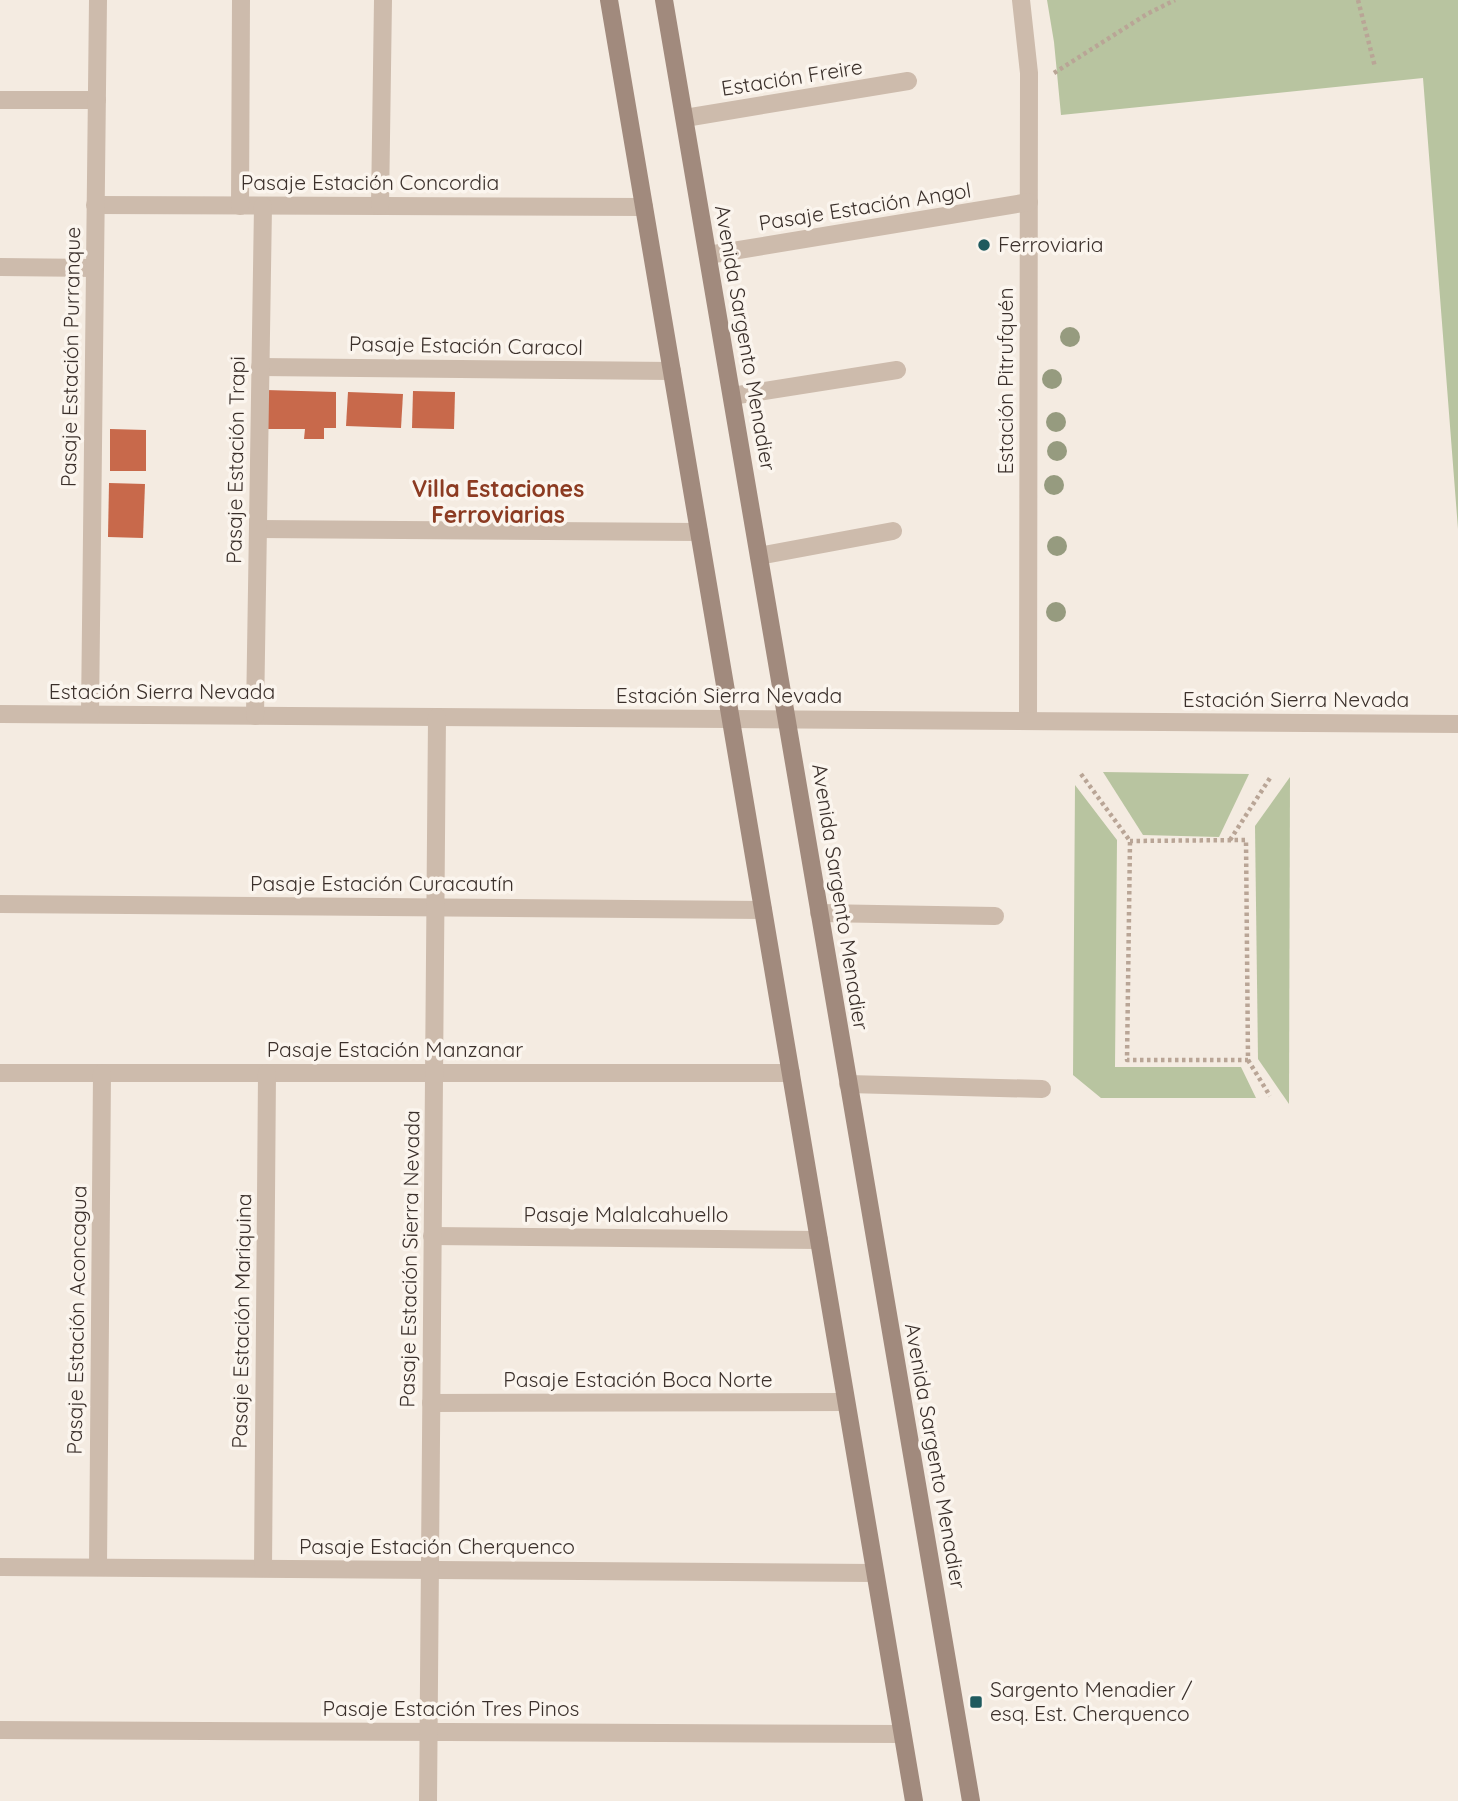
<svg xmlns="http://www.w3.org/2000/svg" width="1458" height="1801" viewBox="0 0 1458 1801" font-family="Quicksand,sans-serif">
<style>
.green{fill:#b8c4a0}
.building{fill:#c8694b}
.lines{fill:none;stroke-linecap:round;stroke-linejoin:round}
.path{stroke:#b9a596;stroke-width:4.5;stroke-dasharray:3.5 3.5;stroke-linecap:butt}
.street{stroke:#cdbbac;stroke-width:18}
.secondary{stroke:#a18a7d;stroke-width:18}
.tree{fill:#969b7f}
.poi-dot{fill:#1f5a5e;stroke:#fbf5ee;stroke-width:2.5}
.labels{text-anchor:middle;stroke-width:7;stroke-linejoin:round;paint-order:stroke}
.street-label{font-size:21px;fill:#3b302b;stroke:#fbf5ee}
.poi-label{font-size:21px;fill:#3b302b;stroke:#fbf5ee;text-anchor:start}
.neighbourhood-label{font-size:23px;font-weight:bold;fill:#8c3b22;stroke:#fbf5ee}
</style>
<rect width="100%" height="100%" fill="#f4ebe1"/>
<g class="green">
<polygon points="1047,0 1458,0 1458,529 1423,78 1061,115 1054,42"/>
<polygon points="1103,772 1249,774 1219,837 1143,835"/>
<polygon points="1290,777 1289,1104 1258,1059 1255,826"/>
<polygon points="1075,785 1117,840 1115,1067 1241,1067 1256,1098 1101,1098 1073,1075"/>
</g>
<g class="building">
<polygon points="266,390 336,392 336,428 324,428 324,439 304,439 305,429 265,429"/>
<polygon points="413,391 455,392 454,429 412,428"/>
<polygon points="348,392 403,394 401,428 346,426"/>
<polygon points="110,429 146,430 146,471 110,471"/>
<polygon points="109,483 145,484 143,538 108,537"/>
</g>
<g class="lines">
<g class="path">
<polyline points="1358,0 1375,67"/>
<polyline points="1054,73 1147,14 1175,0"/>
<polyline points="1081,774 1130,841 1127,1060 1248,1060 1246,840 1130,841"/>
<polyline points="1230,840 1270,778"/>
<polyline points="1248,1060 1270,1096"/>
</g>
<g class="street">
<polyline points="1021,0 1029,73 1028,721"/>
<polyline points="0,100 97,100"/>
<polyline points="685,118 908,81"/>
<polyline points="95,205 644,207"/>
<polyline points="240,206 241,0"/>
<polyline points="380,206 383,0"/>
<polyline points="708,255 1029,202"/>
<polyline points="0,267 95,268"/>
<polyline points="260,367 672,371"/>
<polyline points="732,396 897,370"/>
<polyline points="258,529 699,532"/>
<polyline points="759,556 893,531"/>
<polyline points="0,714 1458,724"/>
<polyline points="90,714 98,0"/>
<polyline points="255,716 263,206"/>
<polyline points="0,904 763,910"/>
<polyline points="819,913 995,916"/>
<polyline points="0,1073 791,1073"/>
<polyline points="848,1084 1042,1089"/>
<polyline points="432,1236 819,1240"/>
<polyline points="431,1403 846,1402"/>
<polyline points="0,1567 875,1573"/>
<polyline points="98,1567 102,1073"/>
<polyline points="263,1568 267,1073"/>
<polyline points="0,1730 902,1734"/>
<polyline points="428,1801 437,717"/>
</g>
<g class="secondary">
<polyline points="609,0 914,1801"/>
<polyline points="664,0 971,1801"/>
</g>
</g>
<g class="tree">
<circle cx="1070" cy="337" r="10"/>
<circle cx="1052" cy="379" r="10"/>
<circle cx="1056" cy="422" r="10"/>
<circle cx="1057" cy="451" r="10"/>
<circle cx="1054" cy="485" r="10"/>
<circle cx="1057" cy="546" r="10"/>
<circle cx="1056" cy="612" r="10"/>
</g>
<g class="poi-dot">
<circle cx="984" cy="245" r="7"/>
<rect x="969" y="1695" width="14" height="14" rx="3.5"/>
</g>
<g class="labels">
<g class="street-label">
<text transform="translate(792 78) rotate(-9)" y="7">Estación Freire</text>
<text x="370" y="190">Pasaje Estación Concordia</text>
<text transform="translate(865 207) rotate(-9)" y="7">Pasaje Estación Angol</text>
<text transform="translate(745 338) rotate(80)" y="7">Avenida Sargento Menadier</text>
<text transform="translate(466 346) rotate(1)" y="7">Pasaje Estación Caracol</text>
<text transform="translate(71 357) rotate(-89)" y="7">Pasaje Estación Purranque</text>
<text transform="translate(1006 381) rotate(-90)" y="7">Estación Pitrufquén</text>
<text transform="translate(236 460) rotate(-89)" y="7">Pasaje Estación Trapi</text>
<text x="162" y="699">Estación Sierra Nevada</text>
<text x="729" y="703">Estación Sierra Nevada</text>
<text x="1296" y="707">Estación Sierra Nevada</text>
<text x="382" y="891">Pasaje Estación Curacautín</text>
<text transform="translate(840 897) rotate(81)" y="7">Avenida Sargento Menadier</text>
<text x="395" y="1057">Pasaje Estación Manzanar</text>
<text x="626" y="1222">Pasaje Malalcahuello</text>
<text transform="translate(410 1259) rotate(-89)" y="7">Pasaje Estación Sierra Nevada</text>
<text transform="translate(77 1320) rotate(-89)" y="7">Pasaje Estación Aconcagua</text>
<text transform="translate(242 1321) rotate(-89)" y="7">Pasaje Estación Mariquina</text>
<text x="638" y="1387">Pasaje Estación Boca Norte</text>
<text transform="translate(935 1456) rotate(80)" y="7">Avenida Sargento Menadier</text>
<text x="437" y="1554">Pasaje Estación Cherquenco</text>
<text x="451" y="1716">Pasaje Estación Tres Pinos</text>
</g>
<g class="poi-label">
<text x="998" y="252">Ferroviaria</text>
<text x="990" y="1697">Sargento Menadier /<tspan x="990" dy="24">esq. Est. Cherquenco</tspan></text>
</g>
<g class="neighbourhood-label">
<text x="498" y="497">Villa Estaciones<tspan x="498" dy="26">Ferroviarias</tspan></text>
</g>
</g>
</svg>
